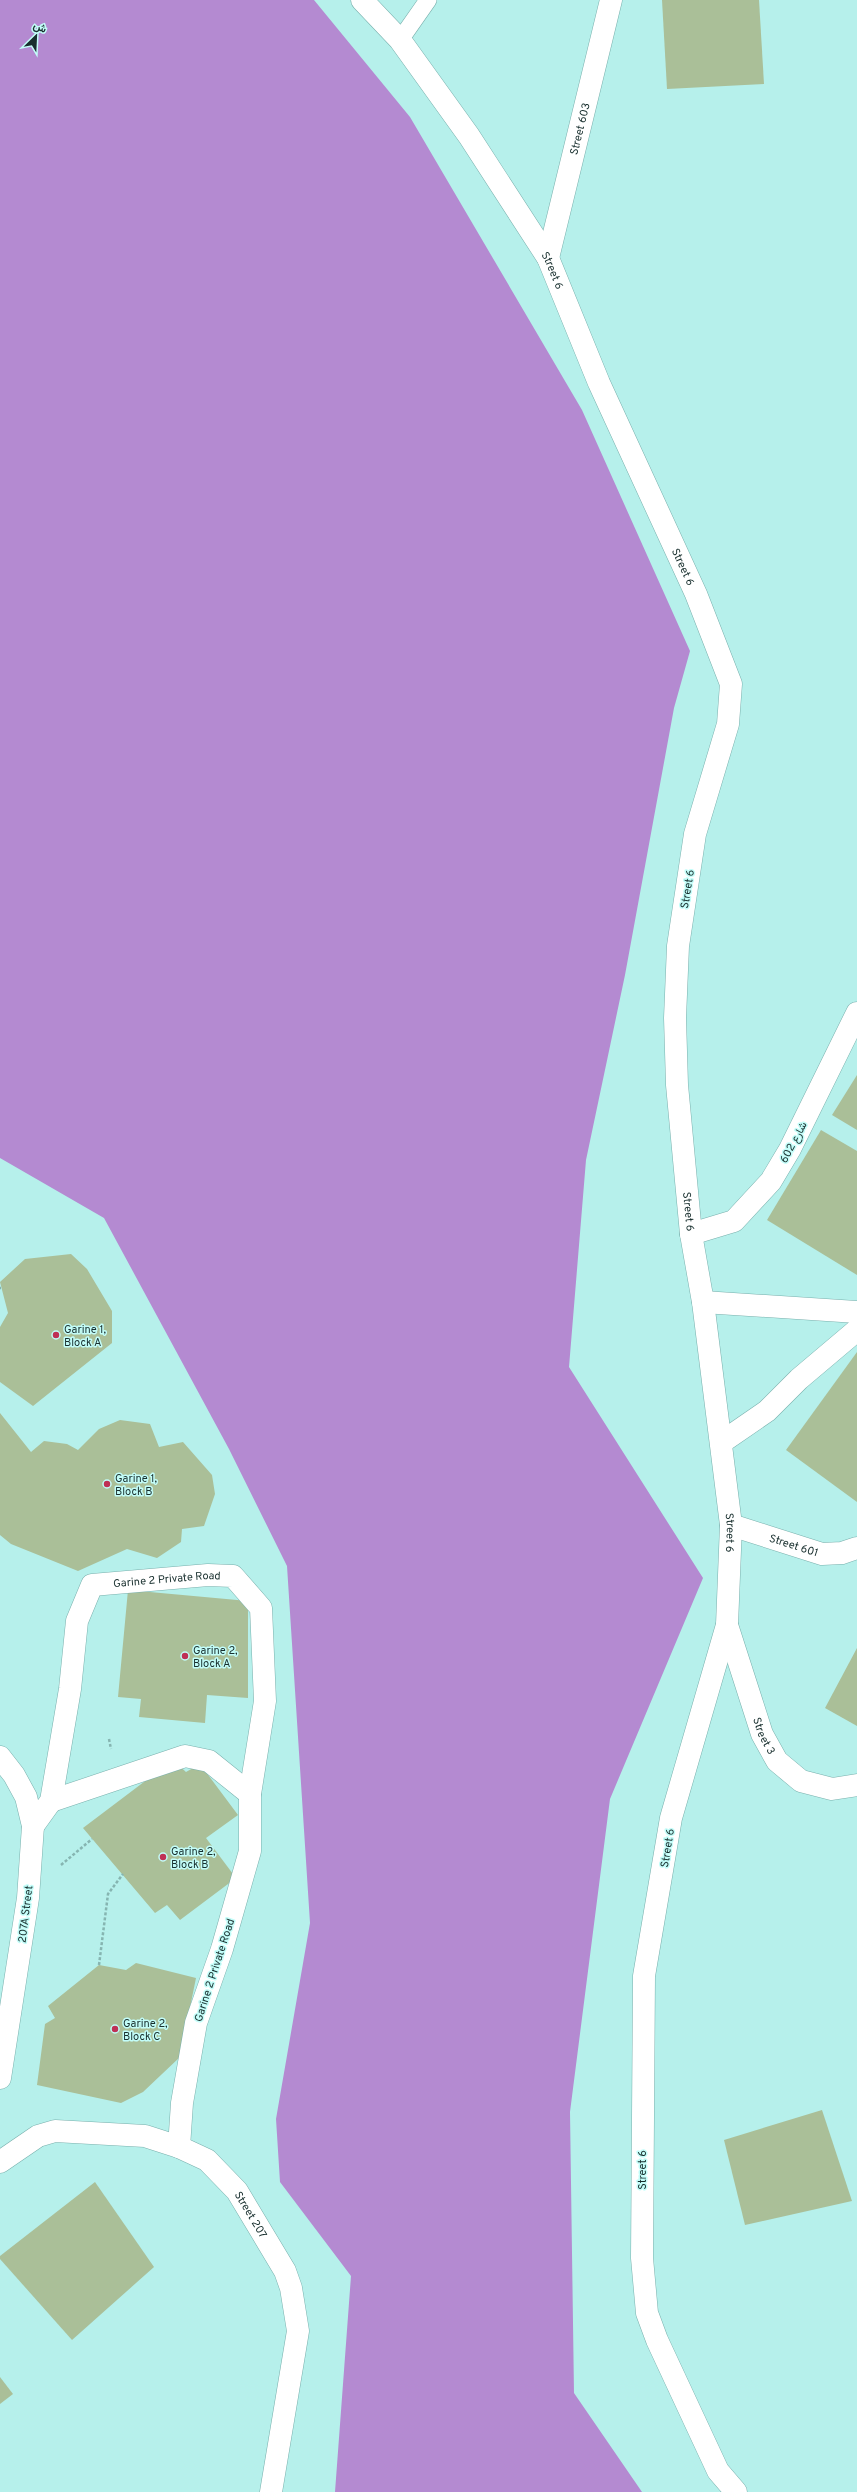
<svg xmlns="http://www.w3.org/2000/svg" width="857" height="2492" viewBox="0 0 857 2492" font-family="Overpass,Vazirmatn,sans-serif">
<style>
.forest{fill:#b48ad1}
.building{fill:#aabf98}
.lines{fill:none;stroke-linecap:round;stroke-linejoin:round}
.lane-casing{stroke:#79b0ad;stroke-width:18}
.street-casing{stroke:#79b0ad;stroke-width:23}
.secondary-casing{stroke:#79b0ad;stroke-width:23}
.path{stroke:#86b5b1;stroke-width:2.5;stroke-dasharray:3 2;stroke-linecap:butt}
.lane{stroke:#fff;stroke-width:17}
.street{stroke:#fff;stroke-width:22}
.secondary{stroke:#fff;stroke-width:22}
.poi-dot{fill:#bf3055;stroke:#c3fdf9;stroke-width:1.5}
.labels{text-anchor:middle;stroke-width:3;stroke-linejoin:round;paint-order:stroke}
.street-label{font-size:11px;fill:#182f2e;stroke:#c3fdf9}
.poi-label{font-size:11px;fill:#182f2e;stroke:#c3fdf9;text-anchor:start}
</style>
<rect width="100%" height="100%" fill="#b6f0eb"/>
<polygon class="forest" points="0,0 314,0 410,117 582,410 690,651 674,708 625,975 586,1160 569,1367 703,1578 610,1799 570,2112 574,2393 642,2492 335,2492 351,2276 280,2182 276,2119 310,1923 287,1566 229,1449 104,1218 0,1158"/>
<g class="building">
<polygon points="662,0 759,0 764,84 667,89"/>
<polygon points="857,1075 857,1130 832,1115"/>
<polygon points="821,1130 857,1151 857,1275 767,1220"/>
<polygon points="71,1254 87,1269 112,1311 112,1343 33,1406 0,1382 0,1327 8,1313 0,1282 25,1259"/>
<polygon points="857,1352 857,1502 786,1450"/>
<polygon points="0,1413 31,1452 44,1441 67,1444 78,1450 99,1429 120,1420 150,1424 159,1447 183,1442 212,1475 215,1494 204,1526 182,1529 181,1542 157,1558 127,1549 78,1571 11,1544 0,1535"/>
<polygon points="128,1590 248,1601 248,1698 207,1695 205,1723 139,1717 141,1699 118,1697"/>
<polygon points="857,1648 857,1726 825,1708"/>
<polygon points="173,1760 186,1772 200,1764 238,1815 206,1838 236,1878 180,1920 167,1905 155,1913 83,1828"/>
<polygon points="136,1963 196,1978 180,2057 143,2092 121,2103 37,2085 45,2024 55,2018 48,2006 99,1965 126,1970"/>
<polygon points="822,2110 852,2201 745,2225 724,2140"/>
<polygon points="95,2182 154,2267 72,2340 0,2259 0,2256"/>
<polygon points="0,2377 13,2394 0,2404"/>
</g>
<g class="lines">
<g class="lane-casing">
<polyline id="lane" points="400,40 428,0"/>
</g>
<g class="street-casing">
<g id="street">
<path id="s1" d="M 362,0 L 400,40 L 469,136 L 548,258 L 599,383 L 696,594 L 731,684 L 728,724 L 695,834 L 678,946 L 675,1018 L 677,1085 L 691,1234 L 703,1302 L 731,1525 L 727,1625 L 671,1818 L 644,1976 L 642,2258 L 647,2313 L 657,2340 L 718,2471 L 736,2492"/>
<path id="s2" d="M 548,258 L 611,0"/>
<polyline points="691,1234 734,1221 771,1181 790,1149 857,1013"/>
<polyline points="703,1302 857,1312"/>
<polyline points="722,1442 767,1411 799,1379 857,1330"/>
<path id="s3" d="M 731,1525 L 822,1554 L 842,1553 L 857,1548"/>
<path id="s4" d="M 727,1625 L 762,1734 L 777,1761 L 801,1781 L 832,1789 L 857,1785"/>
<polyline points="0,1757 14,1775 26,1797 33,1826 28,1898 0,2078"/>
<polyline points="51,1801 185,1756 209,1761 250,1794"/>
<path id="s5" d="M 33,1826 L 51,1801 L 70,1689 L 77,1621 L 92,1585 L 208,1575 L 233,1576 L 261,1608 L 265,1701 L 250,1794 L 250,1851 L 222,1949 L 196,2023 L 182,2103 L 179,2147"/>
</g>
</g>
<g class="secondary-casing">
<g id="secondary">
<path id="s6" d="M 0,2162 L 38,2136 L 55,2131 L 145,2136 L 179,2147 L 207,2160 L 237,2191 L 285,2271 L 291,2288 L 298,2331 L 271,2492"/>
</g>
</g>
<g class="path">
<polyline points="0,1288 1,1288"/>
<polyline points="109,1739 111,1749"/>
<polyline points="61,1865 92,1839"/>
<polyline points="99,1965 108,1894 123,1874"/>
</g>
<use href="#lane" class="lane"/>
<use href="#street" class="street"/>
<use href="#secondary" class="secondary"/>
</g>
<g class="poi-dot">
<circle cx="56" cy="1335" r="4"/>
<circle cx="107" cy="1484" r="4"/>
<circle cx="185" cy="1656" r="4"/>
<circle cx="163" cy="1857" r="4"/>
<circle cx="115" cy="2029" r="4"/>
</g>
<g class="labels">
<g class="street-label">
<text dy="4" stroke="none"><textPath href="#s2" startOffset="133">Street 603</textPath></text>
<text dy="4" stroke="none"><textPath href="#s1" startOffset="332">Street 6</textPath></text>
<text dy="4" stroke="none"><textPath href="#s1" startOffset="656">Street 6</textPath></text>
<text transform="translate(687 889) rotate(-81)" y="4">Street 6</text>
<text transform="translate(793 1142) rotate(-62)" y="4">شارع 602</text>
<text dy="4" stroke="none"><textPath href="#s1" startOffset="1317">Street 6</textPath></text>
<text dy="4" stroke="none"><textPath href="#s1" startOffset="1641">Street 6</textPath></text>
<text dy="4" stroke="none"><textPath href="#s3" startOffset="66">Street 601</textPath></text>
<text dy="4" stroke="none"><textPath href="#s5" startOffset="327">Garine 2 Private Road</textPath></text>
<text dy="4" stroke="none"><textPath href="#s4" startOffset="117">Street 3</textPath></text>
<text transform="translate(667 1848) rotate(-81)" y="4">Street 6</text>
<text transform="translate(25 1914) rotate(-83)" y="4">207A Street</text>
<text transform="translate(214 1970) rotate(-72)" y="4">Garine 2 Private Road</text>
<text transform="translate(642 2170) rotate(-90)" y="4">Street 6</text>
<text dy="4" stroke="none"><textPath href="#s6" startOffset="291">Street 207</textPath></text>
</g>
<g class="poi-label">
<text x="64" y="1333">Garine 1,<tspan x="64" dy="13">Block A</tspan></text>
<text x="115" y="1482">Garine 1,<tspan x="115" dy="13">Block B</tspan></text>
<text x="193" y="1654">Garine 2,<tspan x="193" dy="13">Block A</tspan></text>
<text x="171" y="1855">Garine 2,<tspan x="171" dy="13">Block B</tspan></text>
<text x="123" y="2027">Garine 2,<tspan x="123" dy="13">Block C</tspan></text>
</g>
</g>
<g transform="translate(36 36) rotate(24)" stroke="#c3fdf9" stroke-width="3" paint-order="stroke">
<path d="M0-3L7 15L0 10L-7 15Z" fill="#182f2e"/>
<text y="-6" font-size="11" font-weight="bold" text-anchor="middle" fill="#182f2e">ش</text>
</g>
</svg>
